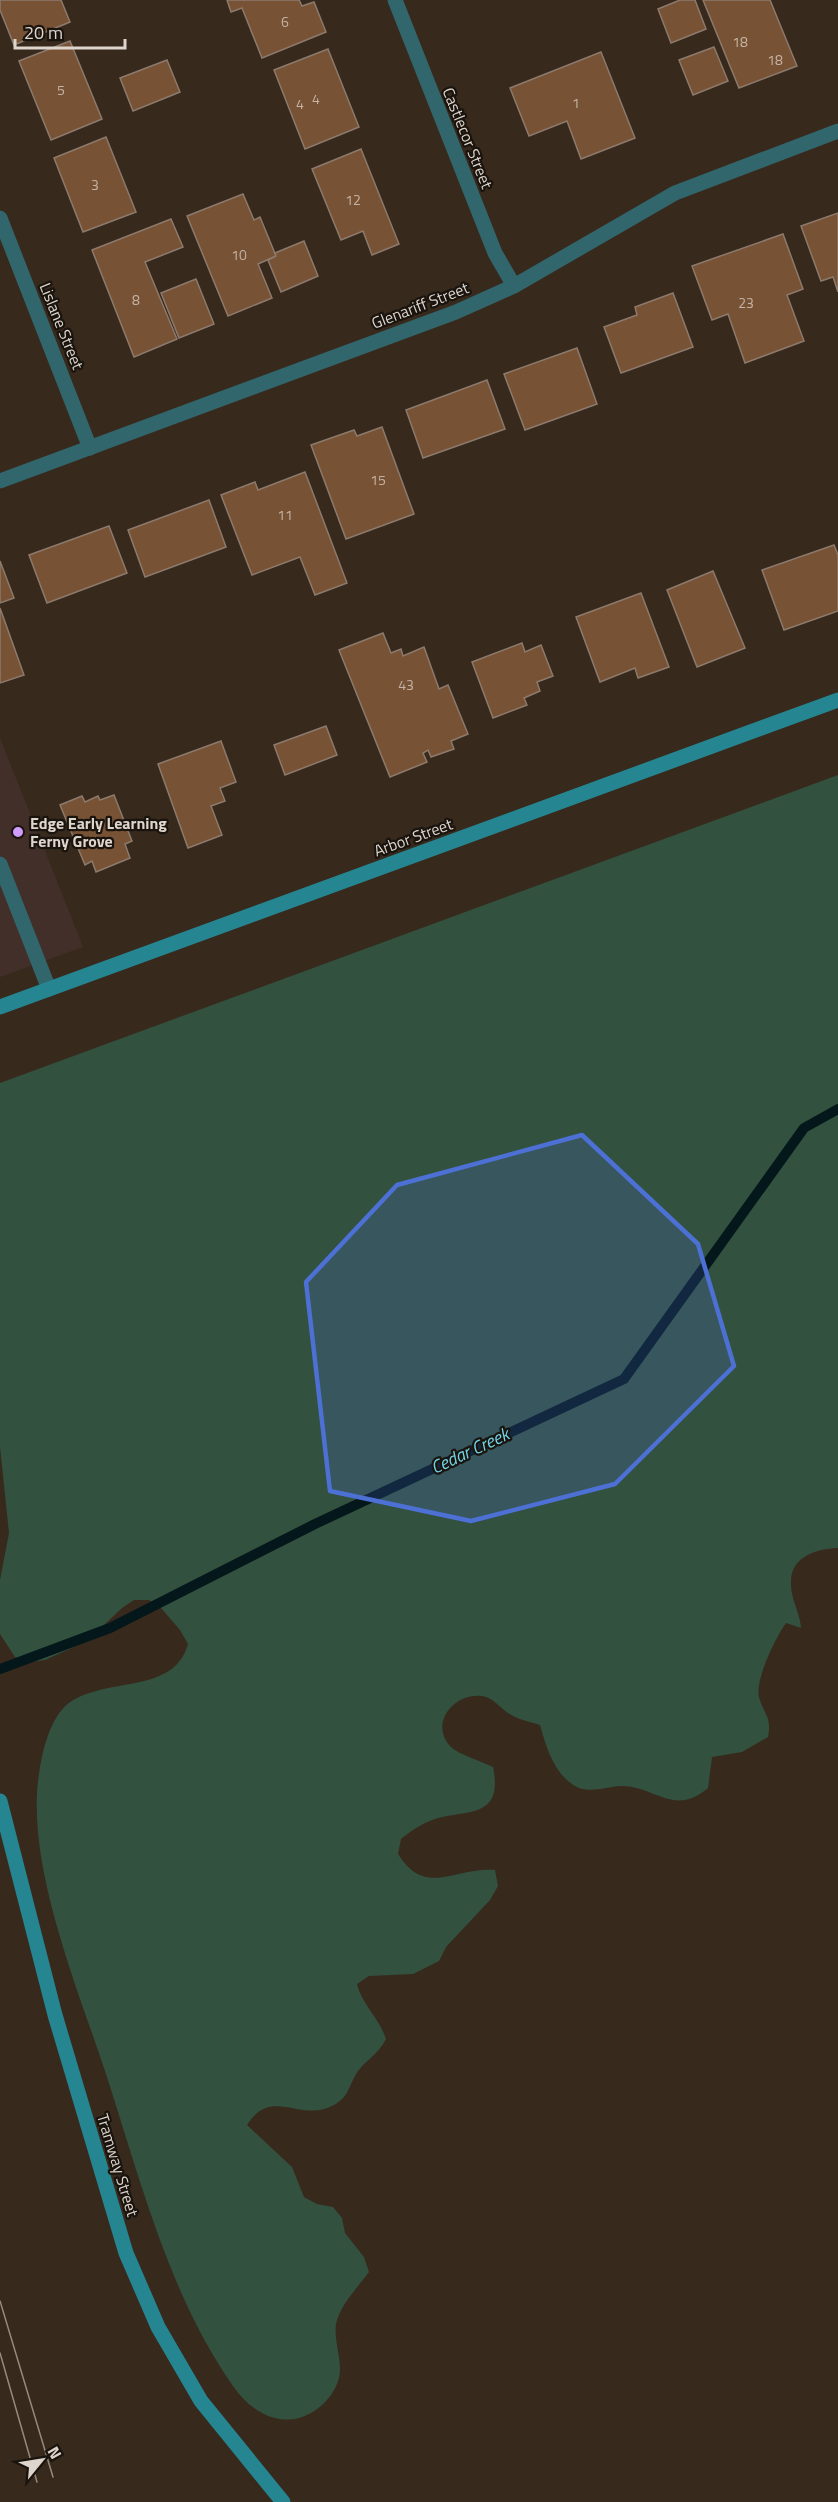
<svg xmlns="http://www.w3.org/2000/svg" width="838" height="2502" viewBox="0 0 838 2502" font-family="'Titillium Web',sans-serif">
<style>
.education{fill:#422f2a}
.green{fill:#32513f}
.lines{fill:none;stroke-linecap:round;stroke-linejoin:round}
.stream{stroke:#04171b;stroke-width:10}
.building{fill:#785234;stroke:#8c7a6d;stroke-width:1.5}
.lane{stroke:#31666c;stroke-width:15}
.street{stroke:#31666c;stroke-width:15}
.secondary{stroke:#258590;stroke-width:15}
.tram{stroke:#958a80;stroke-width:1.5}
.marked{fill:#4d70d5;fill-opacity:0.2;stroke:#4d70d5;stroke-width:4.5;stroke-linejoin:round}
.poi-dot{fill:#d09dff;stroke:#1a140e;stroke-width:2}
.labels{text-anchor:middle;stroke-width:4.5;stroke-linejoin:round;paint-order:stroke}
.number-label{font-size:14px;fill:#c4b4a7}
.street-label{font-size:16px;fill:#ded5cd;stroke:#1a140e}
.poi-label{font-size:16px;font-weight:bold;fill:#ded5cd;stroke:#1a140e;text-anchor:start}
.water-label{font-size:18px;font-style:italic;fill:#72d4ea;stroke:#1a140e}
</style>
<rect width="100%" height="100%" fill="#38291d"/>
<polygon class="education" points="0,738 83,947 0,977"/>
<path class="green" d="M 838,775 L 838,1548 C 817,1549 791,1556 791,1582 C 790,1598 800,1612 801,1628 L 786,1623 C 776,1637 755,1679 759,1697 C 764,1715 772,1717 768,1737 L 742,1752 L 712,1757 L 708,1788 C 674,1817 655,1786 621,1786 C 605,1787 586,1795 572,1784 C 553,1771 546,1746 540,1725 C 531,1722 521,1720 513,1716 C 502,1711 495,1698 482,1696 C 455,1692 428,1723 451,1747 C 458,1754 483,1762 493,1767 C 503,1816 472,1810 438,1818 C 424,1822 412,1830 401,1839 L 398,1854 C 426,1898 454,1867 495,1870 L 498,1886 L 490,1900 L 446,1947 L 439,1961 L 413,1974 L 369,1976 L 357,1984 C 362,2005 379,2017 386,2039 C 378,2055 364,2061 356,2074 C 347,2090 348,2100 327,2108 C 297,2119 270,2088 247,2125 L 292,2167 L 304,2197 L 317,2204 L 333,2207 L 342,2218 L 345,2233 L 364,2257 L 369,2272 C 358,2287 340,2305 336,2324 C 334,2338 340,2355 340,2369 C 340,2391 320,2412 299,2418 C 273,2425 248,2408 233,2386 C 169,2295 140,2179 106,2074 C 78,1989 25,1863 39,1774 C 42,1752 50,1717 69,1703 C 107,1676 174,1695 188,1644 L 180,1630 L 161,1608 L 149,1600 L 134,1600 L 122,1608 L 87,1641 L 45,1660 L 30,1662 L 15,1657 L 0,1634 L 0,1580 L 9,1533 L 0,1447 L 0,1083 Z"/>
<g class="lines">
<polyline class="stream" points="0,1669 110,1628 315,1524 624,1379 804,1128 838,1109"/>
</g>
<g class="building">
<polygon points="0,0 61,0 70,22 14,45 0,10"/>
<polygon points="227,0 299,0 302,6 314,2 326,32 262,58 242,8 231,12"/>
<polygon points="680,0 695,0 706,29 671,43 658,9"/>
<polygon points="703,0 770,0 797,66 739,88"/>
<polygon points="70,41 102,119 51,140 19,61"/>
<polygon points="714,47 728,81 693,95 679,60"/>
<polygon points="328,49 359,127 305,149 274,70"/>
<polygon points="601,52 635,138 581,159 567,121 529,136 510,88"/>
<polygon points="167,60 180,92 133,111 120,78"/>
<polygon points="106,137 136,212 83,232 54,158"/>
<polygon points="361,149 399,244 372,255 363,231 341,240 312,169"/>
<polygon points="243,194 254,220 260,217 276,256 258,264 272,298 228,316 187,216"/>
<polygon points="838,213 838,292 833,277 821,281 801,226"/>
<polygon points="171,219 183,247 145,262 177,339 134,357 92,250"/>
<polygon points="783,234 803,289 787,295 804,341 745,363 728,314 712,320 692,266"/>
<polygon points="304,241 318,276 281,292 268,260 276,256 275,253"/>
<polygon points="196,279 214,324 179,338 161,293"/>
<polygon points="673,293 693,347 621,373 604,327 637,315 635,307"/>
<polygon points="577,348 597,404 525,430 504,374"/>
<polygon points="487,380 505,429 423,458 406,410"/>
<polygon points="382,427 414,514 346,539 311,445 354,430 357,436"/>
<polygon points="305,472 347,583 315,595 300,557 252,575 221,495 255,482 258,490"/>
<polygon points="209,500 226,547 145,577 128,530"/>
<polygon points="109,526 127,573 47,603 29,555"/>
<polygon points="834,545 838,555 838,611 784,630 762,570"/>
<polygon points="0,561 14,598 0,603"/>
<polygon points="713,571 745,648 697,667 667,590"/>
<polygon points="641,593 669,667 638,678 635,668 600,682 576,617"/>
<polygon points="0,608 24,675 0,683"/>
<polygon points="383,633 391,653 401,649 403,656 424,647 439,689 448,685 468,734 451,741 454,749 431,757 428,750 423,753 427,762 390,777 339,650"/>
<polygon points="522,643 525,652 541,645 553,676 537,682 540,691 524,698 527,705 493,718 472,662"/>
<polygon points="326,726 337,755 285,775 274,745"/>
<polygon points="221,741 236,782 220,788 225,801 211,806 222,835 188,848 158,764"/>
<polygon points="114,795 132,841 125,844 130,858 96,872 92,861 85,865 60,805 82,796 85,802 98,796 100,800"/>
</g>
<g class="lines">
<polyline class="lane" points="0,864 49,989"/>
<g class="street">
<polyline points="395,0 495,253 514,286"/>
<polyline points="0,218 90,448"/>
<polyline points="0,481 456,312 514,286 675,193 838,131"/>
</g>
<g class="secondary">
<polyline points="0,1007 838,700"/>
<polyline points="0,1801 55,2015 126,2253 158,2327 201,2401 283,2502"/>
</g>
<g class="tram">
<polyline points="0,2301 53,2477"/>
<polyline points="0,2353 37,2482"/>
</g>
</g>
<path class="marked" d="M 582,1135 L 698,1244 L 734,1366 L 615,1484 L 471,1521 L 330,1491 L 306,1282 L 397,1185 Z"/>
<circle class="poi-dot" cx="18" cy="832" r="6"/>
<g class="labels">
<g class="number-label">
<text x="285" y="27">6</text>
<text x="740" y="47">18</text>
<text x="775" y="65">18</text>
<text x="61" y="95">5</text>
<text x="316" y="104">4</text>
<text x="576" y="108">1</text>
<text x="300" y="109">4</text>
<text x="95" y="190">3</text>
<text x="353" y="205">12</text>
<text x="239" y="260">10</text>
<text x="136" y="305">8</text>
<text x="746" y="308">23</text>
<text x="378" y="485">15</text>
<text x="285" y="520">11</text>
<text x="406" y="690">43</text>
</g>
<g class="street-label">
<text transform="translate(468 138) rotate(68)" y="6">Castlecor Street</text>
<text transform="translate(420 305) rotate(-21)" y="6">Glenariff Street</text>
<text transform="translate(62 326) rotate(68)" y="6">Lislane Street</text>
<text transform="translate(413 837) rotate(-20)" y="6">Arbor Street</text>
<text transform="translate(118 2165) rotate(73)" y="6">Tramway Street</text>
</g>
<g class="poi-label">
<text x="30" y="829">Edge Early Learning<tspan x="30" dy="18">Ferny Grove</tspan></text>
</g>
<g class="water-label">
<text transform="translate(470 1451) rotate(-25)" y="6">Cedar Creek</text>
</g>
</g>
<g transform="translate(42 2460) rotate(60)" stroke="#1a140e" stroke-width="4.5" paint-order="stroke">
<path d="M0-4.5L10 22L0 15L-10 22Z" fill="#ded5cd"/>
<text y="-9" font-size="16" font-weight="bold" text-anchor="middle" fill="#ded5cd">N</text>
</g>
<path d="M15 39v9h110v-9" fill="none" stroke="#ded5cd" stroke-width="3"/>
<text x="24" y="39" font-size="18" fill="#ded5cd" stroke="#1a140e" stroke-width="4.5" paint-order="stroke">20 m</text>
</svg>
